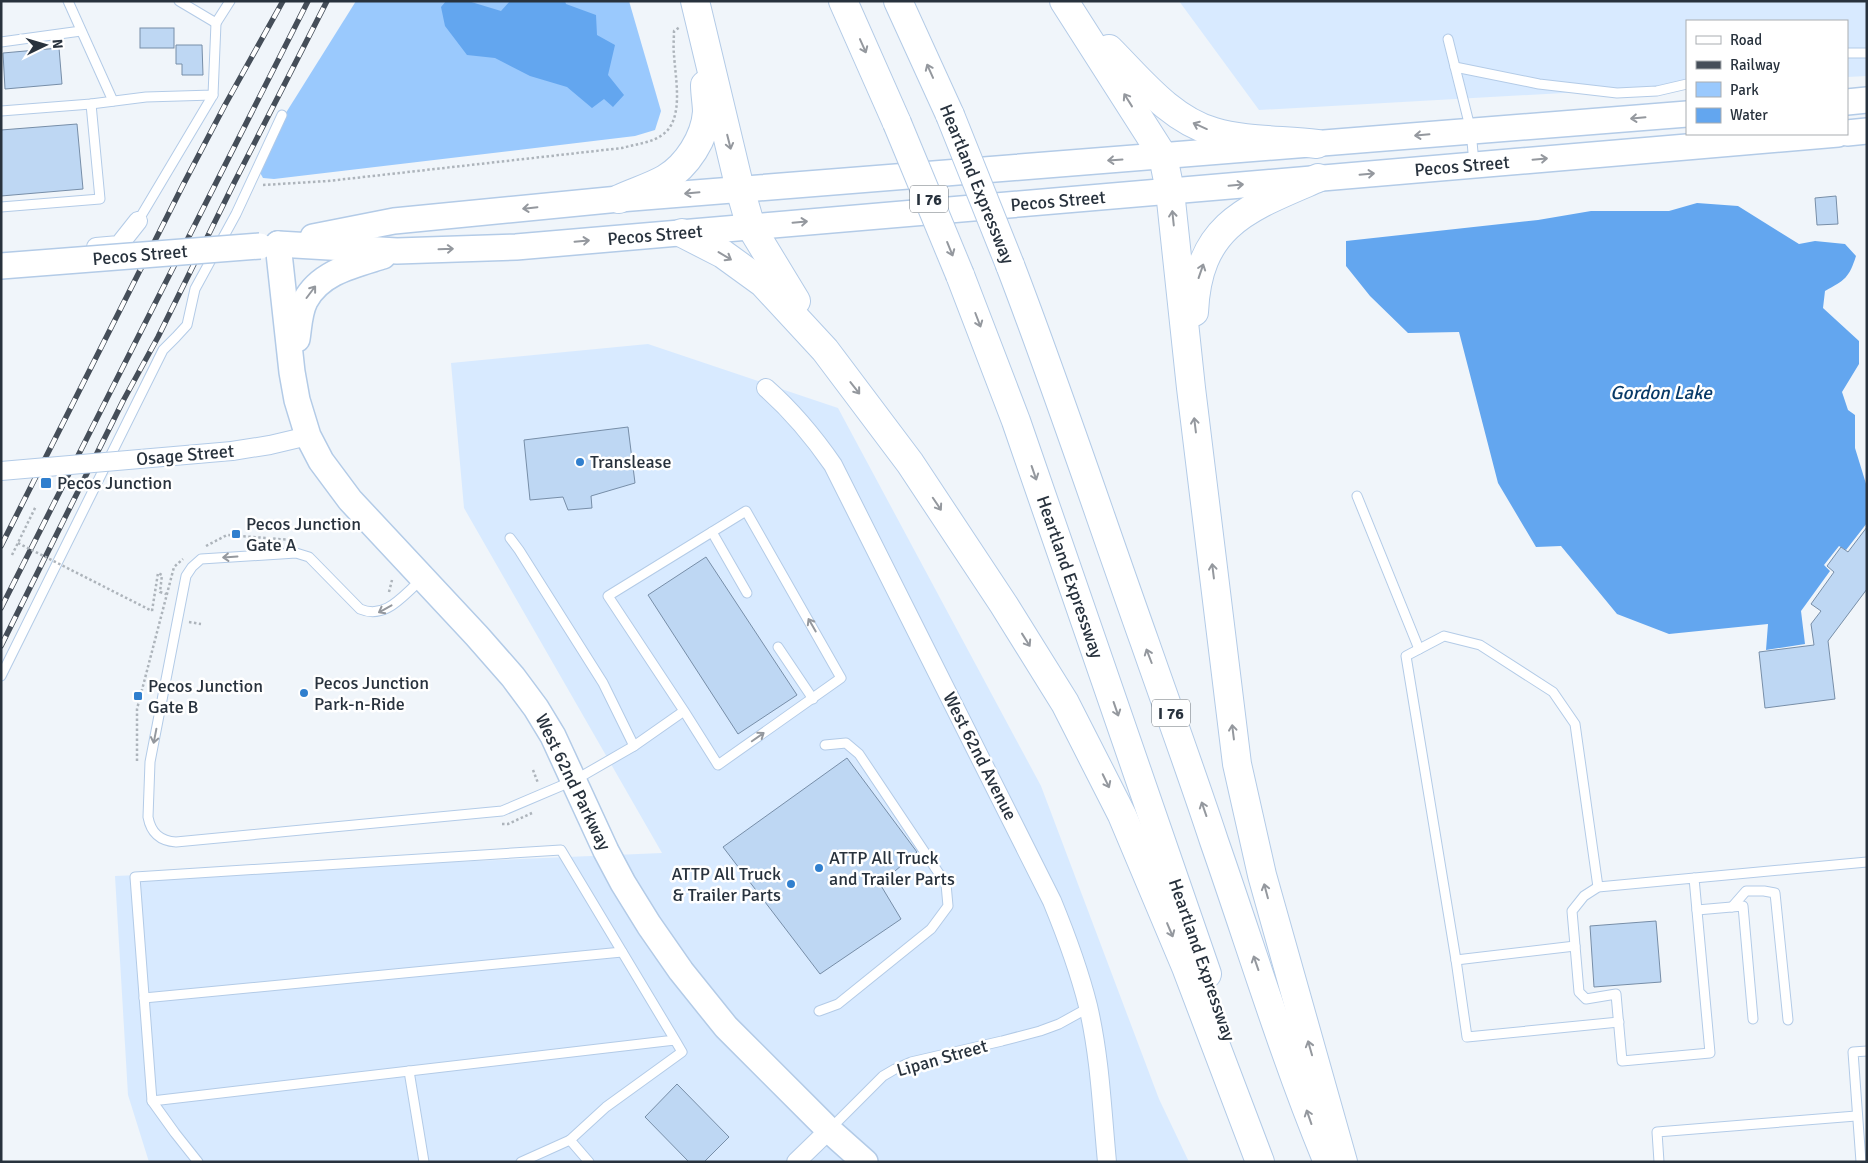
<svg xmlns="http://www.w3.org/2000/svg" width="1868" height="1163" viewBox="0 0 1868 1163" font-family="Signika,sans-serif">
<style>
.built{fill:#d8eaff}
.green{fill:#9ac9fd}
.water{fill:#63a6ef}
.building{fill:#bed7f3;stroke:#778ea8}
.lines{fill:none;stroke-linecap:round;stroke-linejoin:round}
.lane-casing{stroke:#b3cbe7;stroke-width:11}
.street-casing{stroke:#b3cbe7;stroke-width:20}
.secondary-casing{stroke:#b3cbe7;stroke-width:28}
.highway-casing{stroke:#b3cbe7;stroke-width:30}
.path{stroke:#adb4bb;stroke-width:2.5;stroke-dasharray:2.5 2.5;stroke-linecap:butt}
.lane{stroke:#fff;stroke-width:9}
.street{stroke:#fff;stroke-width:18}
.secondary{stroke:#fff;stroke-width:25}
.highway{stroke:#fff;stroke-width:28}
.rail-casing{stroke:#454e59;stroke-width:5.5}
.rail{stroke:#fff;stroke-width:4;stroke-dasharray:11;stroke-linecap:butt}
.street-bridge-casing{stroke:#b3cbe7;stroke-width:20;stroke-linecap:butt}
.secondary-bridge-casing{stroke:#b3cbe7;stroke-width:28;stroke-linecap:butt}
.highway-bridge-casing{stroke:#b3cbe7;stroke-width:30;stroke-linecap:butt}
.path-bridge{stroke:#adb4bb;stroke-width:2.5;stroke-dasharray:2.5 2.5;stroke-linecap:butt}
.street-bridge{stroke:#fff;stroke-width:18}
.secondary-bridge{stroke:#fff;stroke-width:25}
.highway-bridge{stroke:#fff;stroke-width:28}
.oneway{stroke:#94989e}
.poi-dot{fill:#307fce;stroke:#fff;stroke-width:2}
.labels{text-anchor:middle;stroke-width:5;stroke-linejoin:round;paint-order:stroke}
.shield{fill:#fff;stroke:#687077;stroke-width:1}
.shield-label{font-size:16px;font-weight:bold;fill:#28323d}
.street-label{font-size:18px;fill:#28323d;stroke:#fff}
.poi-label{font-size:18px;fill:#28323d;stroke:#fff;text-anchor:start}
.water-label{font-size:19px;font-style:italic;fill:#083a68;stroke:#fff}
</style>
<rect width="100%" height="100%" fill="#f0f5fa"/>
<g class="built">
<polygon points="1179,1 1867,1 1867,76 1847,77 1847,21 1687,21 1687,86 1259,110"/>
<polygon points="648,344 838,408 1041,786 1159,1099 1189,1162 149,1162 128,1095 115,876 662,853 464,508 451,363"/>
</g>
<polygon class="green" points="356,1 629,1 661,111 655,130 635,136 274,179 263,178 258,169 257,159"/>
<g class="water">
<polygon points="446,1 468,1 501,11 510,1 565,1 566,4 596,15 597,35 615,45 608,75 624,95 613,107 604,99 592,108 567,87 530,76 495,58 467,55 445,26 441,7"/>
<path d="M 1697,203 L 1738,206 L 1799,244 L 1815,241 L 1845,244 L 1856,256 C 1849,278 1845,280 1825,291 L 1823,308 L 1859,341 L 1859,364 L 1842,392 L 1848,410 L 1855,415 L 1855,448 L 1867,487 L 1867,523 L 1846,550 L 1839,546 L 1824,565 L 1830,571 L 1801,611 L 1805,644 L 1766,650 L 1768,624 L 1669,634 L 1617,614 L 1561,546 L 1536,547 L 1498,483 L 1459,332 L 1408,333 L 1370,296 L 1346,266 L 1346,241 L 1538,220 L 1591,211 L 1669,211 Z"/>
</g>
<g class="building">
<rect x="140" y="28" width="34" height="20"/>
<polygon points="176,45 202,45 203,75 182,75 182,64 176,64"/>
<polygon points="59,48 62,84 5,89 3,53"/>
<polygon points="77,124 83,189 1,196 1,130"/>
<polygon points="1836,196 1838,224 1817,225 1815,198"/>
<polygon points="628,427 635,483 591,496 592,508 568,510 563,497 530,500 524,440"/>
<polygon points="1867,527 1867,589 1828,641 1835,699 1765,708 1759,652 1814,645 1811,624 1821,611 1811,604 1834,572 1827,566 1841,547 1848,552"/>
<polygon points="706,557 797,695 738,734 648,595"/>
<polygon points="847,758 917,852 880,884 901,919 820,974 723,847"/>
<polygon points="1656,921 1661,982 1594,987 1590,926"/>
<polygon points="677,1084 729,1137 704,1162 689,1162 645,1117"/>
</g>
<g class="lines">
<g class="lane-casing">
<g id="lane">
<polyline points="68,1 113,101"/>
<polyline points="179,1 216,23 230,1"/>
<polyline points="1448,39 1471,131 1474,163"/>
<polyline points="1,42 81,31"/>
<polyline points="1847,53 1867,53"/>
<polyline points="1455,67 1539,84 1617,93 1657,91 1687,84"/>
<polyline points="1,111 91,104 146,97 213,95 216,23"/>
<polyline points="1,207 100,199 91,104"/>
<polyline points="138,221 213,95"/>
<polyline points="1357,496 1419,649"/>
<polyline points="712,532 747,593"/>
<polyline points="510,538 519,550 603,683 634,746"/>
<path d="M 421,580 C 403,595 386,620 360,609 L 309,557 L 296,553 L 201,559 L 192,567 L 186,576 L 150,762 L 148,817 C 151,833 160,841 176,842 L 502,811 L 575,780 L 634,746 L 684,711 L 718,765 L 841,678 L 746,511 L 608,596 L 684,711"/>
<polyline points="778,647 813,699"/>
<polyline points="1,676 163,350 176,337 187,325 195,289 236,214 282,115"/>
<polyline points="1694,878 1710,1053 1622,1061 1616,994 1586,999 1579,992 1572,911 1584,896 1598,887 1867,862"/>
<polyline points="1732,907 1746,891 1764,891 1775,893 1788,1020"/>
<polyline points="1697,910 1743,906 1753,1019"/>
<polyline points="1575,946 1456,960 1406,656 1444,636 1480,645 1553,692 1575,724 1598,887"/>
<polyline points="1456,960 1467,1037 1619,1022"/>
<polyline points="144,998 622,952"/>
<polyline points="819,1011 838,1004 931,929 948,906 946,884 859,754 846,743 825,745"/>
<polyline points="409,1071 424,1162"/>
<polyline points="152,1101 175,1133 198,1162"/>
<polyline points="831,1128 883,1076 895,1069 911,1062 1002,1041 1040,1031 1059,1024 1088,1008"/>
<polyline points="521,1162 570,1140"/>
<polyline points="589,1162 570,1140 606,1107 682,1052 675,1040 561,850 135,877 152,1101 675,1040"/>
<polyline points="1659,1162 1657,1132 1856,1116"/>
<polyline points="1861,1162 1853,1052 1867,1051"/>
</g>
</g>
<g class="street-casing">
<g id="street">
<polyline points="96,247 119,245 138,221"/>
<path d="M 766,388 C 792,411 813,436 833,465 L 1052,901 C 1066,935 1079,970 1088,1006 C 1100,1057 1102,1110 1107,1162"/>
<polyline points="232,451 270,445 308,436"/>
<polyline points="796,1162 829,1130"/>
</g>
</g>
<g class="secondary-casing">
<g id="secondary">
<polyline points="1847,102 1867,100"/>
<polyline points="1847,133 1867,131"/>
<polyline points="313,237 394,221 619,199 1687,114"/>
<polyline points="278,244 397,251 516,247 1838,134"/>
<polyline points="278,244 292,372 297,400 308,436 321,461 350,500 477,636 513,677 536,708 553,736 606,851 623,883 649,925 681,971 726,1027 829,1130 865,1162"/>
<path d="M 297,339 C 299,327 299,313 305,301 C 320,272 354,265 383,256"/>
</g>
</g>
<g class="highway-casing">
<g id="highway">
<polyline points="695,1 740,189 751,227 796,301"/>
<polyline points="843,1 897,123"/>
<polyline points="898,1 950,115"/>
<polyline points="1064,1 1163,156 1170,191 1191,388 1237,764 1262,875 1343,1162"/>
<path d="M 1109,49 C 1140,80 1170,119 1214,132 C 1243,141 1285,140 1317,144"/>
<path d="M 619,199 C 634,192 651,187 665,179 C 687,166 705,138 707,112 C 707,104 705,94 705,85"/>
<polyline points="682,233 723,254 763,283 825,350 910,463 1004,605 1065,703 1122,815 1186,967 1260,1162"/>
<path d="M 1010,265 C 1058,390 1100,517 1145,643 C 1168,709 1192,774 1214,841 C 1251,947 1284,1056 1327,1160"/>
<polyline points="960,275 1016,421 1207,974"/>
<path d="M 1194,312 C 1198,224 1248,208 1318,178"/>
</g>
</g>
<g class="path">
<path d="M 263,185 L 328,181 L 622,148 C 636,144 651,143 662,135 C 685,120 675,77 674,54 C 673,47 674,39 674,31 L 680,27"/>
<polyline points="206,546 227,535 292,540"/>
<polyline points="12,555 36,506"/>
<polyline points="389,592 392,580"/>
<polyline points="152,611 158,573 162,575 160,592 166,594"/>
<polyline points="189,622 201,624"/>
<polyline points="137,761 137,709 174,567 183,559"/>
<polyline points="533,770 538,783"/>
<polyline points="502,824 508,824 532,813"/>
</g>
<use href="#lane" class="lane"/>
<use href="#street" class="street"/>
<use href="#secondary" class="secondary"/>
<use href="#highway" class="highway"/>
<g class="rail-casing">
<g id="rail">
<polyline points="1,546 183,185 225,105 283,1"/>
<polyline points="1,608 308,1"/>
<polyline points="1,646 123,401 158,337 234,183 327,1"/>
</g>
</g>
<use href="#rail" class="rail"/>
<g class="street-bridge-casing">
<polyline id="street-bridge" points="1,471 232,451"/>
</g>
<g class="secondary-bridge-casing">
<polyline id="secondary-bridge" points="1,266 260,246"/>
</g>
<g class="highway-bridge-casing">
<g id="highway-bridge">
<polyline points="950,115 1010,265"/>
<polyline points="897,123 960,275"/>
</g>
</g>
<polyline class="path-bridge" points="18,543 152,611"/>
<use href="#street-bridge" class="street-bridge"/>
<use href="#secondary-bridge" class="secondary-bridge"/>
<use href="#highway-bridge" class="highway-bridge"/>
</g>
<defs><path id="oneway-shaft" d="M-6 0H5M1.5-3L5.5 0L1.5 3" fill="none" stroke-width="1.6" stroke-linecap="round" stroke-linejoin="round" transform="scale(1.25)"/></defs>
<g class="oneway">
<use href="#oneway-shaft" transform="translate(863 46) rotate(66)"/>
<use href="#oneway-shaft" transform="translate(930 71) rotate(-114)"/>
<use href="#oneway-shaft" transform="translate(1128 100) rotate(-122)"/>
<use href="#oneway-shaft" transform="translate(1638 118) rotate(175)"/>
<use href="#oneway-shaft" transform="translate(1200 126) rotate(-156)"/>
<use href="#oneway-shaft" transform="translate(1422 135) rotate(175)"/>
<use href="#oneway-shaft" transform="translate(729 142) rotate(76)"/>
<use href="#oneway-shaft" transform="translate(1540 159) rotate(-5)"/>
<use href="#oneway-shaft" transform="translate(1115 160) rotate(176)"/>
<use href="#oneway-shaft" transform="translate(1367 174) rotate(-5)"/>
<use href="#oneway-shaft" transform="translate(1236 185) rotate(-5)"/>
<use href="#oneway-shaft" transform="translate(692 193) rotate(175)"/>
<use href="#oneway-shaft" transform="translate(530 208) rotate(174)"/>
<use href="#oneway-shaft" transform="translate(1173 218) rotate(-96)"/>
<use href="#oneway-shaft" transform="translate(800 222) rotate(-5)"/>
<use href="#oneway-shaft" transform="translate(582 241) rotate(-5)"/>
<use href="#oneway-shaft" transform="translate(446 249) rotate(-2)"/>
<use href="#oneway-shaft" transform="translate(950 249) rotate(68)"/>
<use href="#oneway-shaft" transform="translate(725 256) rotate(31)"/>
<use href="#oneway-shaft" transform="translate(1201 271) rotate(-71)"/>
<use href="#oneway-shaft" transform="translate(311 292) rotate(-53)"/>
<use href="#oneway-shaft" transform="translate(978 320) rotate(69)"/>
<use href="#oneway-shaft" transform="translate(855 388) rotate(52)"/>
<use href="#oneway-shaft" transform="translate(1195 425) rotate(-97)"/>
<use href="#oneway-shaft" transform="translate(1034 473) rotate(71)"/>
<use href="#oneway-shaft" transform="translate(937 504) rotate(56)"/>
<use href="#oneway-shaft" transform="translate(230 557) rotate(176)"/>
<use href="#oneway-shaft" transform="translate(1213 571) rotate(-97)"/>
<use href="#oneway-shaft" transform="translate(385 609) rotate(151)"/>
<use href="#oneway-shaft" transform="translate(812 625) rotate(-120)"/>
<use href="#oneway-shaft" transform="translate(1026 640) rotate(58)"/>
<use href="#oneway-shaft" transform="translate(1149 656) rotate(-111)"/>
<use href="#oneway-shaft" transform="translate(1116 709) rotate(71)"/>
<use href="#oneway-shaft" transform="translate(1233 732) rotate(-97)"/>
<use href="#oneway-shaft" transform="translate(155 736) rotate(101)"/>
<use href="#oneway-shaft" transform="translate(758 737) rotate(-35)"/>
<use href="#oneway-shaft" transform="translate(1106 781) rotate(64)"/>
<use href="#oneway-shaft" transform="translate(1204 809) rotate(-109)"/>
<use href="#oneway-shaft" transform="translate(1266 891) rotate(-105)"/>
<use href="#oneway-shaft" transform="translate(1170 930) rotate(67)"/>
<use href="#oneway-shaft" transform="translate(1256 963) rotate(-109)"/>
<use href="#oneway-shaft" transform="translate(1310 1048) rotate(-106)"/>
<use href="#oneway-shaft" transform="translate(1309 1117) rotate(-109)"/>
</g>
<g class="poi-dot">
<circle cx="580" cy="462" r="5"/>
<rect x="40" y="477" width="12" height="12" rx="2.5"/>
<rect x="231" y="529" width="10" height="10" rx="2.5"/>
<circle cx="304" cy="693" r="5"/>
<rect x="133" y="691" width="10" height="10" rx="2.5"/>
<circle cx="819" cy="868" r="5"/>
<circle cx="791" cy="884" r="5"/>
</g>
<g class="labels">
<g class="shield">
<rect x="910" y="185.5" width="38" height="27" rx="4"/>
<rect x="1152" y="699.5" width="38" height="27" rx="4"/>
</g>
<g class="shield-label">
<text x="929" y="205">I 76</text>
<text x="1171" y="719">I 76</text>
</g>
<g class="street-label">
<text transform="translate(1462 166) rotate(-5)" y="6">Pecos Street</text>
<text transform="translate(977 184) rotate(68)" y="6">Heartland Expressway</text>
<text transform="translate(1058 201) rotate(-5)" y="6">Pecos Street</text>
<text transform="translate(655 235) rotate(-5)" y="6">Pecos Street</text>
<text transform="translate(140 255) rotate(-5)" y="6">Pecos Street</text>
<text transform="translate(185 455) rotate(-5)" y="6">Osage Street</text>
<text transform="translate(1070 577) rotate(71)" y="6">Heartland Expressway</text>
<text transform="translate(980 756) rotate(63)" y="6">West 62nd Avenue</text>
<text transform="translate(573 782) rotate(64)" y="6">West 62nd Parkway</text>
<text transform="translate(1202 960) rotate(71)" y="6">Heartland Expressway</text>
<text transform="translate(942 1058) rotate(-16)" y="6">Lipan Street</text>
</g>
<g class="poi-label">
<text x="590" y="468">Translease</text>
<text x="57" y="489">Pecos Junction</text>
<text x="246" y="530">Pecos Junction<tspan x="246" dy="21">Gate A</tspan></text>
<text x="314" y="689">Pecos Junction<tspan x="314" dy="21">Park-n-Ride</tspan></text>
<text x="148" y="692">Pecos Junction<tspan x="148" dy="21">Gate B</tspan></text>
<text x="829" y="864">ATTP All Truck<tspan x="829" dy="21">and Trailer Parts</tspan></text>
<text x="781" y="880" text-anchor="end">ATTP All Truck<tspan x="781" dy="21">&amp; Trailer Parts</tspan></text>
</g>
<g class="water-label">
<text x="1661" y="399">Gordon Lake</text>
</g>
</g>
<rect width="1868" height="1163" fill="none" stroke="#28323d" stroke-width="5"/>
<rect x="1686" y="20" width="162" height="115" fill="#ffffff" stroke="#a9adb1"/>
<rect x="1696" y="36" width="25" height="8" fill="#ffffff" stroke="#a9adb1"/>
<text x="1730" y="45" font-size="15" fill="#28323d">Road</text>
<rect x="1696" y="61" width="25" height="8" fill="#454e59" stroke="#a9adb1"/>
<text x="1730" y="70" font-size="15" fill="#28323d">Railway</text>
<rect x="1696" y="82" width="25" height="15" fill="#9ac9fd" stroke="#a9adb1"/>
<text x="1730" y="95" font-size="15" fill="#28323d">Park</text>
<rect x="1696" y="108" width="25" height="15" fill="#63a6ef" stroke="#a9adb1"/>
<text x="1730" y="120" font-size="15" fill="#28323d">Water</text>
<g transform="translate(45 45) rotate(85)" stroke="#ffffff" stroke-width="4" paint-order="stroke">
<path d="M0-4L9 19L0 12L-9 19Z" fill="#28323d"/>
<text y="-8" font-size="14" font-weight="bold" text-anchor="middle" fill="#28323d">N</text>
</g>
</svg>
